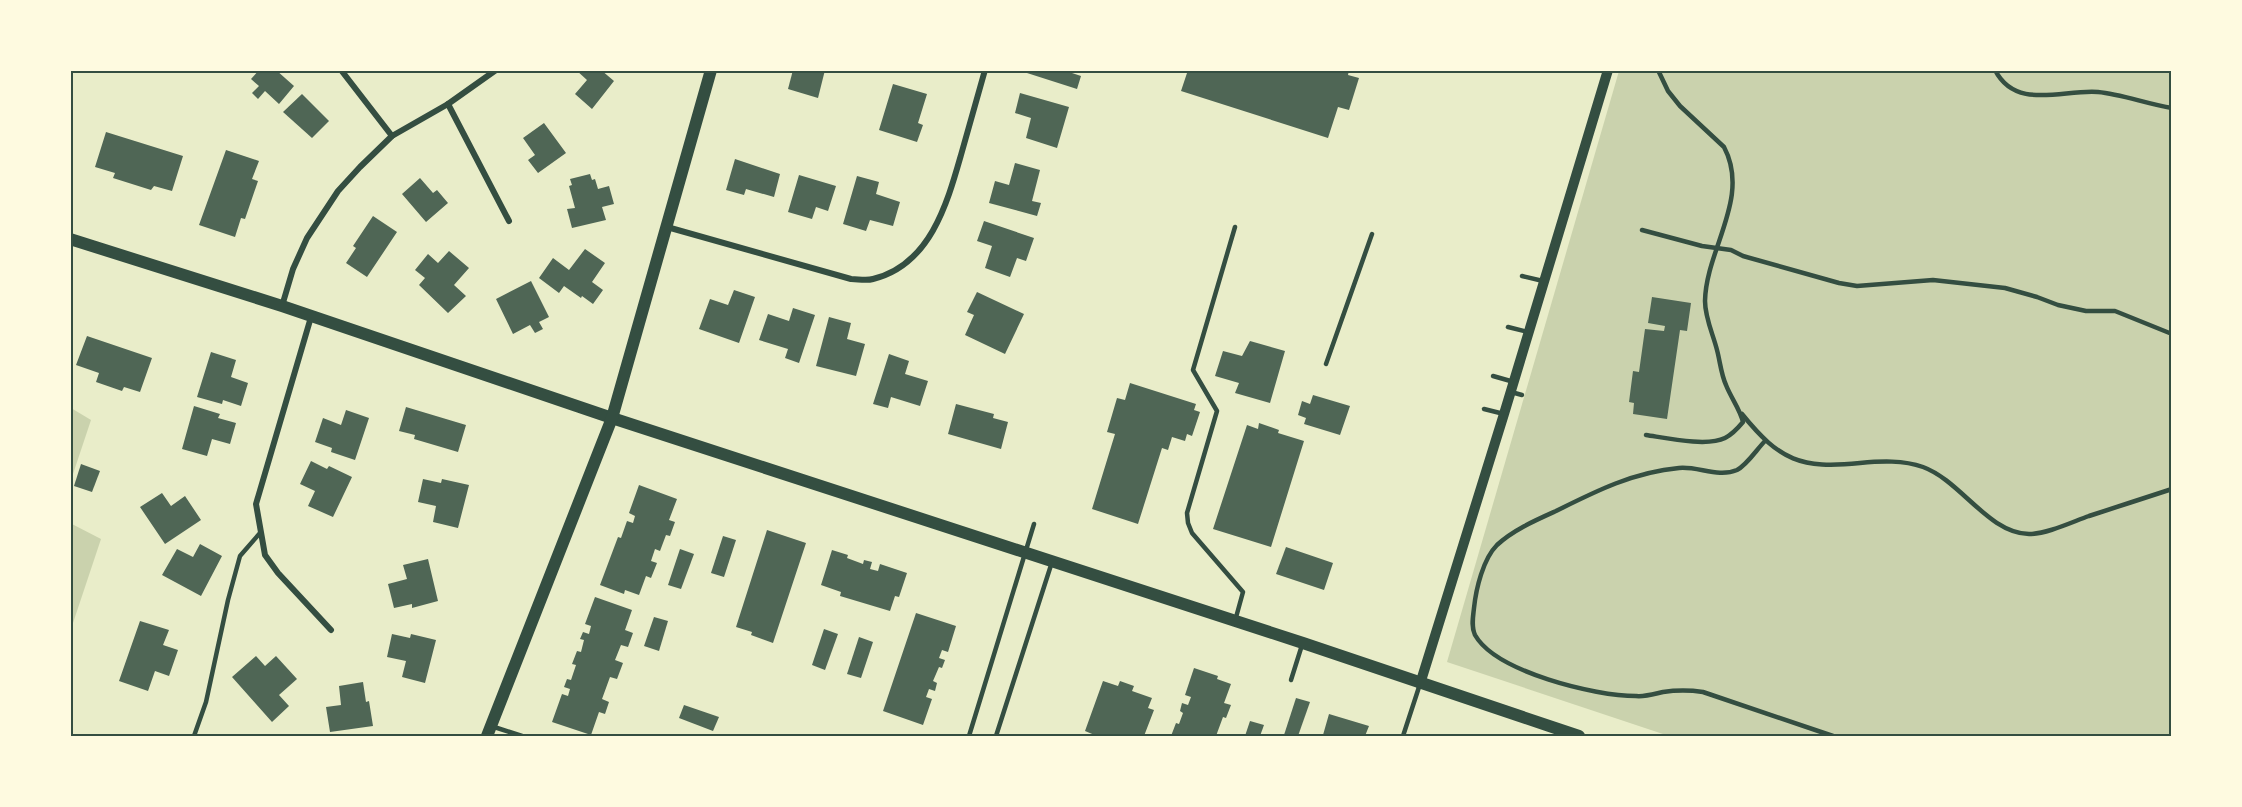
<svg xmlns="http://www.w3.org/2000/svg" width="2242" height="807" viewBox="0 0 2242 807" font-family="Mulish,sans-serif">
<style>
.green{fill:#cad2ad}
.building{fill:#4f6655}
.lines{fill:none;stroke-linecap:round;stroke-linejoin:round}
.service{stroke:#344e41;stroke-width:4.5}
.minor{stroke:#344e41;stroke-width:6}
.tertiary{stroke:#344e41;stroke-width:10}
.secondary{stroke:#344e41;stroke-width:12}
.neatline{fill:none;stroke:#344e41;stroke-width:2}
</style>
<rect width="100%" height="100%" fill="#e9edc9"/>
<g class="green">
<polygon points="1619,71 2171,71 2171,736 1669,736 1447,662"/>
<polygon points="71,408 91,420 71,480"/>
<polygon points="70,523 101,539 71,629 70,629"/>
</g>
<g class="building">
<polygon points="259,70 276,70 294,86 279,104 265,91 258,99 252,93 259,86 251,79"/>
<polygon points="576,70 601,70 614,81 592,109 575,94 587,80"/>
<polygon points="793,70 825,70 818,98 788,89"/>
<polygon points="1028,70 1070,70 1069,72 1081,76 1077,89 1027,73"/>
<polygon points="1188,70 1349,70 1348,75 1359,78 1349,110 1338,107 1328,138 1181,91"/>
<polygon points="893,84 927,94 918,123 923,125 917,142 879,130"/>
<polygon points="1020,93 1069,107 1057,148 1026,138 1031,118 1015,113"/>
<polygon points="302,94 329,121 312,138 283,112"/>
<polygon points="544,123 566,153 538,173 528,160 535,155 523,138"/>
<polygon points="106,132 183,156 172,191 154,186 151,190 113,178 115,173 95,167"/>
<polygon points="226,150 259,161 252,179 258,181 245,219 241,218 235,237 199,225"/>
<polygon points="735,159 780,174 774,197 746,189 744,195 726,190"/>
<polygon points="1015,163 1040,170 1032,201 1041,203 1037,216 989,203 995,181 1009,185"/>
<polygon points="590,174 592,180 595,179 598,189 609,186 614,204 602,207 606,220 572,228 567,209 575,208 569,186 572,185 570,179"/>
<polygon points="799,175 836,186 828,211 816,207 812,219 788,212"/>
<polygon points="857,176 879,182 876,194 900,202 893,226 870,220 866,231 843,224"/>
<polygon points="420,178 433,193 437,190 448,203 426,222 402,194"/>
<polygon points="373,216 397,232 367,277 346,263 356,248 353,246"/>
<polygon points="984,221 1034,238 1026,261 1017,258 1010,277 985,268 992,246 977,241"/>
<polygon points="585,249 605,263 592,282 603,290 593,304 582,296 581,298 564,286 559,293 539,278 553,258 569,270"/>
<polygon points="449,251 469,268 454,285 466,296 448,313 419,285 425,278 415,270 428,254 438,263"/>
<polygon points="531,281 549,317 539,322 543,329 535,333 530,325 513,334 496,299"/>
<polygon points="734,290 755,297 739,343 699,329 710,299 728,305"/>
<polygon points="977,292 1024,314 1005,354 965,335 974,315 967,312"/>
<polygon points="1652,297 1691,303 1687,331 1680,330 1667,419 1633,414 1634,403 1629,402 1633,371 1639,372 1645,329 1664,331 1665,326 1648,323"/>
<polygon points="793,308 815,315 799,363 785,358 788,349 759,340 768,314 789,321"/>
<polygon points="829,317 851,323 847,339 865,344 856,376 816,366"/>
<polygon points="87,336 152,358 140,392 124,387 122,391 96,382 99,373 76,365"/>
<polygon points="1250,341 1285,351 1270,403 1235,393 1239,383 1215,376 1223,351 1242,356"/>
<polygon points="211,352 236,360 231,377 248,383 241,406 223,400 222,404 197,397"/>
<polygon points="889,354 909,361 905,374 928,381 920,406 891,397 888,408 873,404"/>
<polygon points="1130,383 1196,404 1194,410 1200,412 1192,436 1187,434 1185,441 1172,437 1168,450 1162,448 1138,524 1092,509 1115,434 1107,432 1117,398 1125,400"/>
<polygon points="1313,395 1350,406 1340,435 1304,424 1306,418 1298,415 1302,401 1310,404"/>
<polygon points="956,404 994,414 993,418 1008,422 1001,449 948,434"/>
<polygon points="194,406 220,414 218,418 236,423 230,444 212,439 207,456 182,449"/>
<polygon points="406,407 466,425 458,452 414,439 415,435 399,431"/>
<polygon points="346,410 369,418 355,460 331,452 332,448 315,442 323,418 341,425"/>
<polygon points="1259,423 1279,430 1278,433 1304,441 1271,547 1213,529 1247,425 1258,429"/>
<polygon points="311,461 327,469 329,466 352,477 333,517 308,506 315,491 300,484"/>
<polygon points="81,464 100,471 92,492 74,486"/>
<polygon points="423,479 441,483 442,479 469,485 458,528 433,522 436,506 418,502"/>
<polygon points="639,485 677,499 669,520 675,522 670,536 666,535 660,551 655,549 651,561 657,563 651,578 646,576 639,595 625,590 624,594 600,585 618,537 621,538 627,521 633,523 635,516 629,513"/>
<polygon points="162,493 171,506 185,496 201,520 165,544 140,507"/>
<polygon points="767,530 806,543 773,643 751,635 752,632 736,627"/>
<polygon points="723,536 736,540 724,577 711,573"/>
<polygon points="200,544 222,556 201,596 162,575 177,549 193,557"/>
<polygon points="1286,547 1333,563 1324,590 1276,574"/>
<polygon points="680,549 694,554 681,589 668,585"/>
<polygon points="832,550 848,555 847,558 863,564 864,560 872,562 870,569 878,571 880,564 907,573 899,597 895,596 890,611 840,596 841,592 821,585"/>
<polygon points="428,559 438,601 412,608 412,604 394,608 388,584 407,579 403,565"/>
<polygon points="595,597 632,610 625,630 633,633 628,647 621,645 615,660 623,663 617,679 610,677 602,699 609,702 605,714 599,712 591,735 552,722 562,694 568,696 570,689 564,687 567,679 571,680 576,665 572,664 577,651 581,652 584,640 580,639 583,632 589,634 591,626 585,624"/>
<polygon points="916,613 956,626 948,652 942,650 939,658 945,660 942,668 939,667 933,681 937,683 935,691 929,689 926,697 932,699 923,725 883,711"/>
<polygon points="654,617 668,621 659,651 644,646"/>
<polygon points="140,621 169,630 163,645 178,650 169,676 155,671 148,691 119,681"/>
<polygon points="824,629 838,634 825,670 812,665"/>
<polygon points="392,634 410,638 411,634 436,640 425,683 402,677 406,661 387,657"/>
<polygon points="859,637 873,642 861,678 847,674"/>
<polygon points="256,656 265,666 276,656 297,679 279,695 289,706 272,722 232,677"/>
<polygon points="1194,668 1218,676 1217,679 1231,684 1224,703 1231,705 1226,718 1223,717 1216,736 1171,736 1176,723 1179,724 1183,713 1180,711 1182,703 1188,705 1191,697 1185,695"/>
<polygon points="1103,681 1118,686 1120,681 1134,686 1132,691 1152,698 1148,708 1154,710 1144,736 1097,736 1085,731"/>
<polygon points="363,682 366,702 369,701 373,726 330,732 326,707 341,705 339,686"/>
<polygon points="1296,698 1310,702 1298,736 1289,736 1284,735"/>
<polygon points="684,705 719,717 713,731 679,718"/>
<polygon points="1329,714 1369,726 1365,736 1317,736 1318,734 1323,735"/>
<polygon points="1250,721 1264,725 1260,736 1245,736"/>
</g>
<g class="lines">
<g class="service">
<path d="M 1995,70 C 2016,111 2063,89 2098,92 C 2121,94 2147,104 2172,108"/>
<polyline points="1642,230 1702,246 1731,250 1743,256 1839,283 1857,286 1933,280 2005,288 2037,297 2058,305 2086,311 2115,311 2172,334"/>
<polyline points="1522,276 1543,281"/>
<polyline points="1508,327 1528,332"/>
<polyline points="1326,364 1372,234"/>
<polyline points="1493,376 1514,382"/>
<polyline points="1511,392 1522,395"/>
<polyline points="1484,409 1504,414"/>
<path d="M 1742,414 C 1780,461 1801,469 1860,463 C 1881,461 1903,460 1923,467 C 1961,481 1988,533 2029,534 C 2047,534 2072,522 2089,516 C 2117,507 2144,498 2172,489"/>
<path d="M 1646,435 C 1666,438 1707,447 1725,438 C 1733,434 1738,428 1743,422 C 1740,409 1731,398 1726,385 C 1721,374 1720,361 1717,350 C 1713,334 1705,318 1705,301 C 1706,249 1751,198 1724,147 L 1680,106 L 1668,91 L 1658,70"/>
<path d="M 1765,441 C 1757,449 1747,465 1737,470 C 1718,478 1698,466 1679,468 C 1634,472 1596,491 1556,511 C 1536,520 1513,530 1497,545 C 1483,559 1476,589 1474,608 C 1473,617 1471,627 1475,635 C 1496,672 1595,696 1636,696 C 1645,697 1654,694 1663,692 C 1677,690 1689,690 1703,692 L 1833,736"/>
<polyline points="1235,621 1243,592 1192,533 1188,523 1187,513 1217,411 1193,370 1235,227"/>
<polyline points="1291,680 1302,645"/>
<polyline points="491,726 522,736"/>
<polyline points="194,736 206,702 228,600 240,556 260,533"/>
<polyline points="969,736 1034,524"/>
<polyline points="996,736 1052,562"/>
<polyline points="1403,736 1420,684"/>
</g>
<g class="minor">
<polyline points="341,70 392,136"/>
<polyline points="448,104 509,221"/>
<path d="M 667,227 L 851,279 C 858,279 866,281 873,279 C 930,265 947,204 961,155 C 969,127 977,99 985,70"/>
<polyline points="282,306 293,269 307,238 338,191 360,167 392,136 448,104 496,70"/>
<polyline points="311,317 256,504 265,555 278,573 331,630"/>
</g>
<polyline class="tertiary" points="1420,684 1504,414 1608,70"/>
<g class="secondary">
<polyline points="70,239 282,306 612,418 1303,643 1579,736"/>
<polyline points="487,736 612,418 711,70"/>
</g>
</g>
<rect width="2242" height="807" fill="none" stroke="#fefae0" stroke-width="144"/>
<rect x="72" y="72" width="2098" height="663" class="neatline"/>
</svg>
